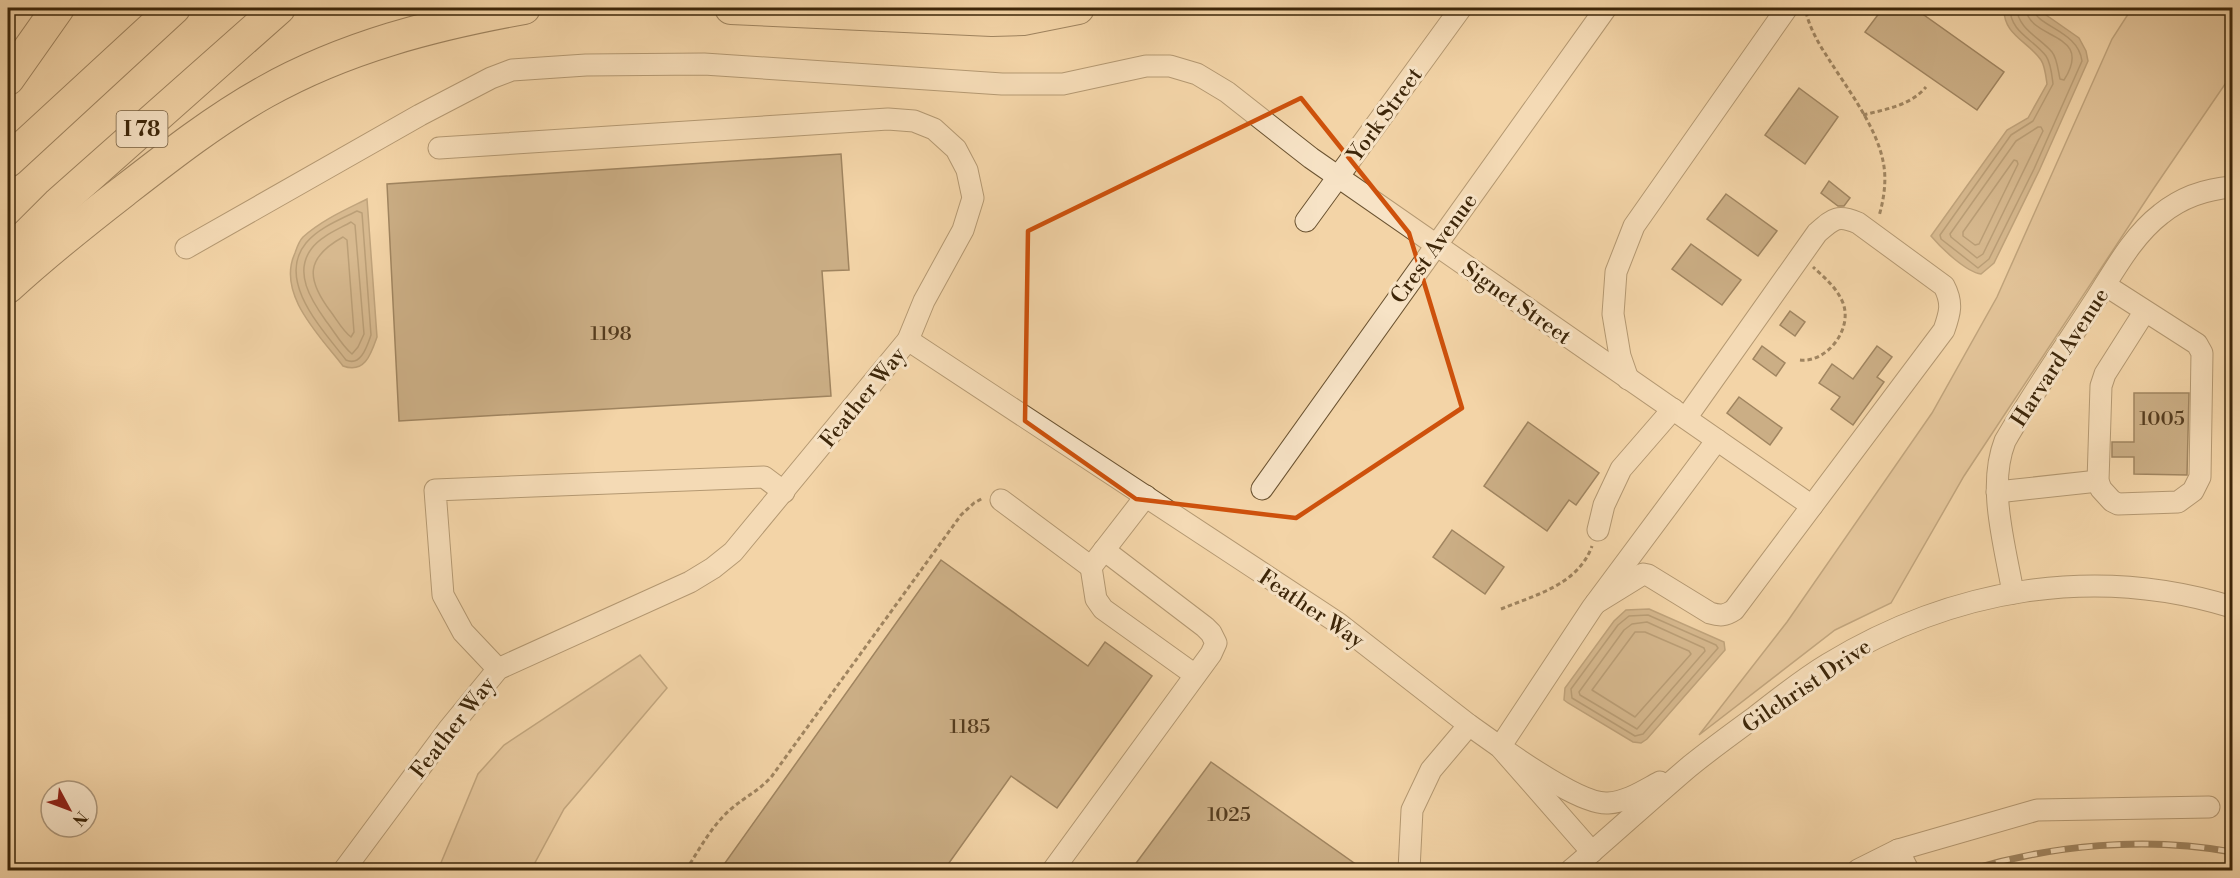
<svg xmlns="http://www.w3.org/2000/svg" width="2240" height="878" viewBox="0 0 2240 878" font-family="'Libre Bodoni',serif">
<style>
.green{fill:#d4b68c;stroke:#886e4a;stroke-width:1.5}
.water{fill:#b59971;stroke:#856b47;stroke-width:1.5}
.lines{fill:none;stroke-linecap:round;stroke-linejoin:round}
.shore{stroke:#79603d;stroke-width:1.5}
.building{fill:#9c805b;stroke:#3d2609;stroke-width:1.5}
.minor-casing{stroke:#6a5230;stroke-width:23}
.highway-casing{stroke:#3d2609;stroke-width:34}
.path{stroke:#3d2609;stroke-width:3;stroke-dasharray:4.5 3;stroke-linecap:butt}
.minor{stroke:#f7e3c6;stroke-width:21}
.highway{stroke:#f3d4a7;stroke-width:32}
.rail-casing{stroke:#3d2609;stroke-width:7}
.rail{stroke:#f7e3c6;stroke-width:4.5;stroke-dasharray:14;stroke-linecap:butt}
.marked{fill:none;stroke:#ce510c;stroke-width:4.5;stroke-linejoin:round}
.labels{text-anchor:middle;stroke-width:6;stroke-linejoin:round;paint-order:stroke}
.number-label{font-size:20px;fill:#553c1e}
.shield{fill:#f7e3c6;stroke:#755f42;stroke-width:1.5}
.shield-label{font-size:21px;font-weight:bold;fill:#3d2609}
.street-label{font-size:22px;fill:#3d2609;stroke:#f7e3c6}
</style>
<rect width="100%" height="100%" fill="#f3d4a7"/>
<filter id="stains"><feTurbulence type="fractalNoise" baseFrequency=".00333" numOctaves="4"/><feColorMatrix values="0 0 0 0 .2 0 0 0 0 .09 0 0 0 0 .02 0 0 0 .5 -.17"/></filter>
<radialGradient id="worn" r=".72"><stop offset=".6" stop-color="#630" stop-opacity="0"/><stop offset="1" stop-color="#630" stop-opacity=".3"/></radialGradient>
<g class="green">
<polygon points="2132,8 2232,8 2232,74 2154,188 1964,476 1891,603 1835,630 1699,735 1787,622 1932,413 1997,297 2112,39"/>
<polygon points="640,655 667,688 564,809 531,870 438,870 478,774 504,745"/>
</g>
<g class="water">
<path d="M 2004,8 L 2036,8 L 2079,38 L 2086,51 L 2088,61 L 2039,171 L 1994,263 L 1981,274 C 1966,272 1941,248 1931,236 L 2007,130 L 2028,118 L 2047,84 C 2046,77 2045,66 2041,60 C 2028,41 2003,35 2004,8 Z"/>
<path d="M 367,199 L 377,337 C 371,354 365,374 343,366 C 320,336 276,294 295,253 C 297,247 299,241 303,237 C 322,220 345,210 367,199 Z"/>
<polygon points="1649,609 1724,642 1725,650 1647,739 1641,743 1633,742 1568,703 1564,700 1565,688 1614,621 1626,610"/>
</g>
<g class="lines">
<g class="shore">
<path d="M 2010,8 C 2010,32 2033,39 2046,56 C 2051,63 2052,76 2053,84 L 2033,121 L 2011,135 L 1940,235 L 1941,239 L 1978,268 L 1989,259 L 2034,169 L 2082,61 C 2078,30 2036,27 2033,8"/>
<path d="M 2017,8 C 2017,28 2040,38 2052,52 C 2057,58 2058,70 2060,79 L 2064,80 C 2095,31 2028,41 2026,8"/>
<polygon points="2038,127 2041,127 2043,131 1983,254 1977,258 1951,237 1950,234 2016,141"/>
<polygon points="2014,160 2017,161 2018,164 1979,244 1975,245 1963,236 1963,232"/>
<path d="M 357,211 L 362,213 L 371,335 C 367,346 361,367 346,360 C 324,331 275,281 306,243 C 318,228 341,219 357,211 Z"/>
<path d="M 351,222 L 355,225 L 364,334 L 358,347 L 352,354 C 342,346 334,331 326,321 C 311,300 293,272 312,248 C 321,236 339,229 351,222 Z"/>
<path d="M 343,237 L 347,240 L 354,332 L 351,337 C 343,331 337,320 331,312 C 306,279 305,258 343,237 Z"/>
<polygon points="1648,615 1716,645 1718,648 1643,734 1635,736 1572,698 1571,689 1618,625 1629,616"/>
<polygon points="1647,622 1704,648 1705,651 1637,729 1580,695 1579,692 1624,630 1632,624"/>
<polygon points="1635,632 1645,632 1689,651 1691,654 1635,717 1592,690"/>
</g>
</g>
<g class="building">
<polygon points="1883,8 1914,8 2004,72 1977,110 1865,32"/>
<polygon points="1799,88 1838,117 1805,164 1765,135"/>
<polygon points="841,154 849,270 822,271 831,396 399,421 387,184"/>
<polygon points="1829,181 1850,198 1844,206 1838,206 1821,193"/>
<polygon points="1726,194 1777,231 1758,256 1707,219"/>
<polygon points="1691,244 1741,280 1722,305 1672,269"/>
<polygon points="1790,311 1805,322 1795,336 1780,325"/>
<polygon points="1762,346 1785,363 1776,376 1753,359"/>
<polygon points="1877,346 1892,357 1877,377 1884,382 1853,425 1831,409 1840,397 1819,383 1832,364 1853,379"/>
<polygon points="2134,393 2189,393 2187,475 2134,474 2134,457 2112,457 2112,442 2134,442"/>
<polygon points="1739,397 1782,428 1770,445 1727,413"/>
<polygon points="1528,422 1599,473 1576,505 1569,500 1547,531 1484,486"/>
<polygon points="1452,530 1504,567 1485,594 1433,557"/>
<polygon points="941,560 1088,666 1105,642 1152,676 1057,808 1011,776 944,870 720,870"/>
<polygon points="1211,762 1364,870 1131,870"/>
</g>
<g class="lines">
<g class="minor-casing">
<g id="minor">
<polyline points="439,148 888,119 914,121 934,129 956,149 967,170 973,198 963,230 924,301 908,340"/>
<polyline points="1306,221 1461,8"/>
<polyline points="186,248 420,115 491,78 512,70 586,65 704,64 1002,84 1063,84 1146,66 1170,66 1197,74 1227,92 1311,158 1812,506"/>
<polyline points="2105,285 2197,344 2202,353 2200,477 2193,491 2178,502 2118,504 2112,501 2101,489 2098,481 2101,386 2105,374 2145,311"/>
<polyline points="1628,379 1620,356 1613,314 1616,272 1634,226 1787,8"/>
<polyline points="1262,489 1606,8"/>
<polyline points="1997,492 2098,481"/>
<polyline points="1001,500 1091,567 1146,496"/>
<polyline points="1598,530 1604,505 1621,469 1673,409"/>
<polyline points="1091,567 1096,599 1103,609 1195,675"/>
<path d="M 2013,593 C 2005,545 1987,487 2005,441 C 2032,394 2063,350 2092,305 C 2112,275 2131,237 2161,214 C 2182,197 2206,189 2232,187"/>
<path d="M 1596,603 L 1643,574 L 1648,575 L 1710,613 C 1720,616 1725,616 1734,610 L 1944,330 C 1950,313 1953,303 1944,286 L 1858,223 C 1837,214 1833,219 1817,233 L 1686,418"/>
<polyline points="498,669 463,632 443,595 435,490 764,477 784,492"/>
<path d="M 1660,782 C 1643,791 1627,802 1608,803 C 1582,805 1522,762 1500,747 L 1592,608 L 1717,440"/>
<polyline points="1898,850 1908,870"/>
<polyline points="344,870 448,730 498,669 690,582 713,568 733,552 908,340 1338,623 1469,725 1500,747 1592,852"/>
<polyline points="1053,870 1211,654 1216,643 1211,633 1205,627 1104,550"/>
<polyline points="1409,870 1412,810 1431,770 1469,725"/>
<path d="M 1571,870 C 1611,836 1650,800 1690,766 C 1711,749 1733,733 1755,717 C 1779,698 1803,679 1828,664 C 1952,589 2093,564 2232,607"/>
<polyline points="1858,870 1898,850 2037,810 2209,807"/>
</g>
</g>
<g class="highway-casing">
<g id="highway">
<polyline points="731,8 992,20 1023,19 1078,8"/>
<polyline points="8,79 58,8"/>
<polyline points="8,161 174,8"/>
<polyline points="8,254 58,204 279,8"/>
<path d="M 8,287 C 45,253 84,222 124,191 C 169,156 215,120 265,92 C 345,47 435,24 524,8"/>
</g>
</g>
<g class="path">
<path d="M 1806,12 C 1810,29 1819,44 1828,58 C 1847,88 1876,126 1883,161 C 1887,179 1884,199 1879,216"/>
<path d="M 1863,115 C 1886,109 1910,106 1926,87"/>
<path d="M 1800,360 C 1827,363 1853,329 1843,303 C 1837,288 1825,278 1813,267"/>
<path d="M 1501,609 C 1535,595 1578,585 1592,546"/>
<path d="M 686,870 C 699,850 712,825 731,809 C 746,796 759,791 772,776 L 961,515 L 974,503 L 983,498"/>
</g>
<use href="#minor" class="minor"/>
<use href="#highway" class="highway"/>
<g class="rail-casing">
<path id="rail" d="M 1969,870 C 2053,845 2145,836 2232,852"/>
</g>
<use href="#rail" class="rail"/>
</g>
<path d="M0 0H2240V878H0ZM 1301,98 L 1409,233 L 1462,408 L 1296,518 L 1136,499 L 1025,421 L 1028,231 Z" fill="#f3d4a7" fill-opacity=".55" fill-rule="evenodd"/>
<path class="marked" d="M 1301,98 L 1409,233 L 1462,408 L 1296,518 L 1136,499 L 1025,421 L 1028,231 Z"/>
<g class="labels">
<g class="number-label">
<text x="611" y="340">1198</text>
<text x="2162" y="425">1005</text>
<text x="970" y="733">1185</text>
<text x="1229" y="821">1025</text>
</g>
<rect class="shield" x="116.5" y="111" width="51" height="36" rx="4.5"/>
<g class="shield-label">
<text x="142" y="136">I 78</text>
</g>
<g class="street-label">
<text transform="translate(1384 114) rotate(-54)" y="8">York Street</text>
<text transform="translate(1433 248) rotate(-54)" y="8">Crest Avenue</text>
<text transform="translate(1517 302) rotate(35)" y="8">Signet Street</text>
<text transform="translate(2059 357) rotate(-57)" y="8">Harvard Avenue</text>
<text transform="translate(862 397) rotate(-51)" y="8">Feather Way</text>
<text transform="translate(1312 608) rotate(34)" y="8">Feather Way</text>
<text transform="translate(1806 685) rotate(-34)" y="8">Gilchrist Drive</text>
<text transform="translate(452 727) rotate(-52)" y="8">Feather Way</text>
</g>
</g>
<rect width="2240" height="878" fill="none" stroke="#f3d4a7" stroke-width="30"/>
<rect x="9" y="9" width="2222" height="860" fill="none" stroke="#3d2609" stroke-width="3"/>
<rect x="15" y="15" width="2210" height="848" fill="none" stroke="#3d2609" stroke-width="1.5"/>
<g transform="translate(69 809) rotate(131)"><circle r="28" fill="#f7e3c6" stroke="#ad977a" stroke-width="1.5"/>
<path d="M0-4.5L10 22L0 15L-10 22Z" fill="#8f2418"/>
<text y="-9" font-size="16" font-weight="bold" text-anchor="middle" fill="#3d2609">N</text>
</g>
<rect width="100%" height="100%" filter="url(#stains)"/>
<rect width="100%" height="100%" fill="url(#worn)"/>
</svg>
